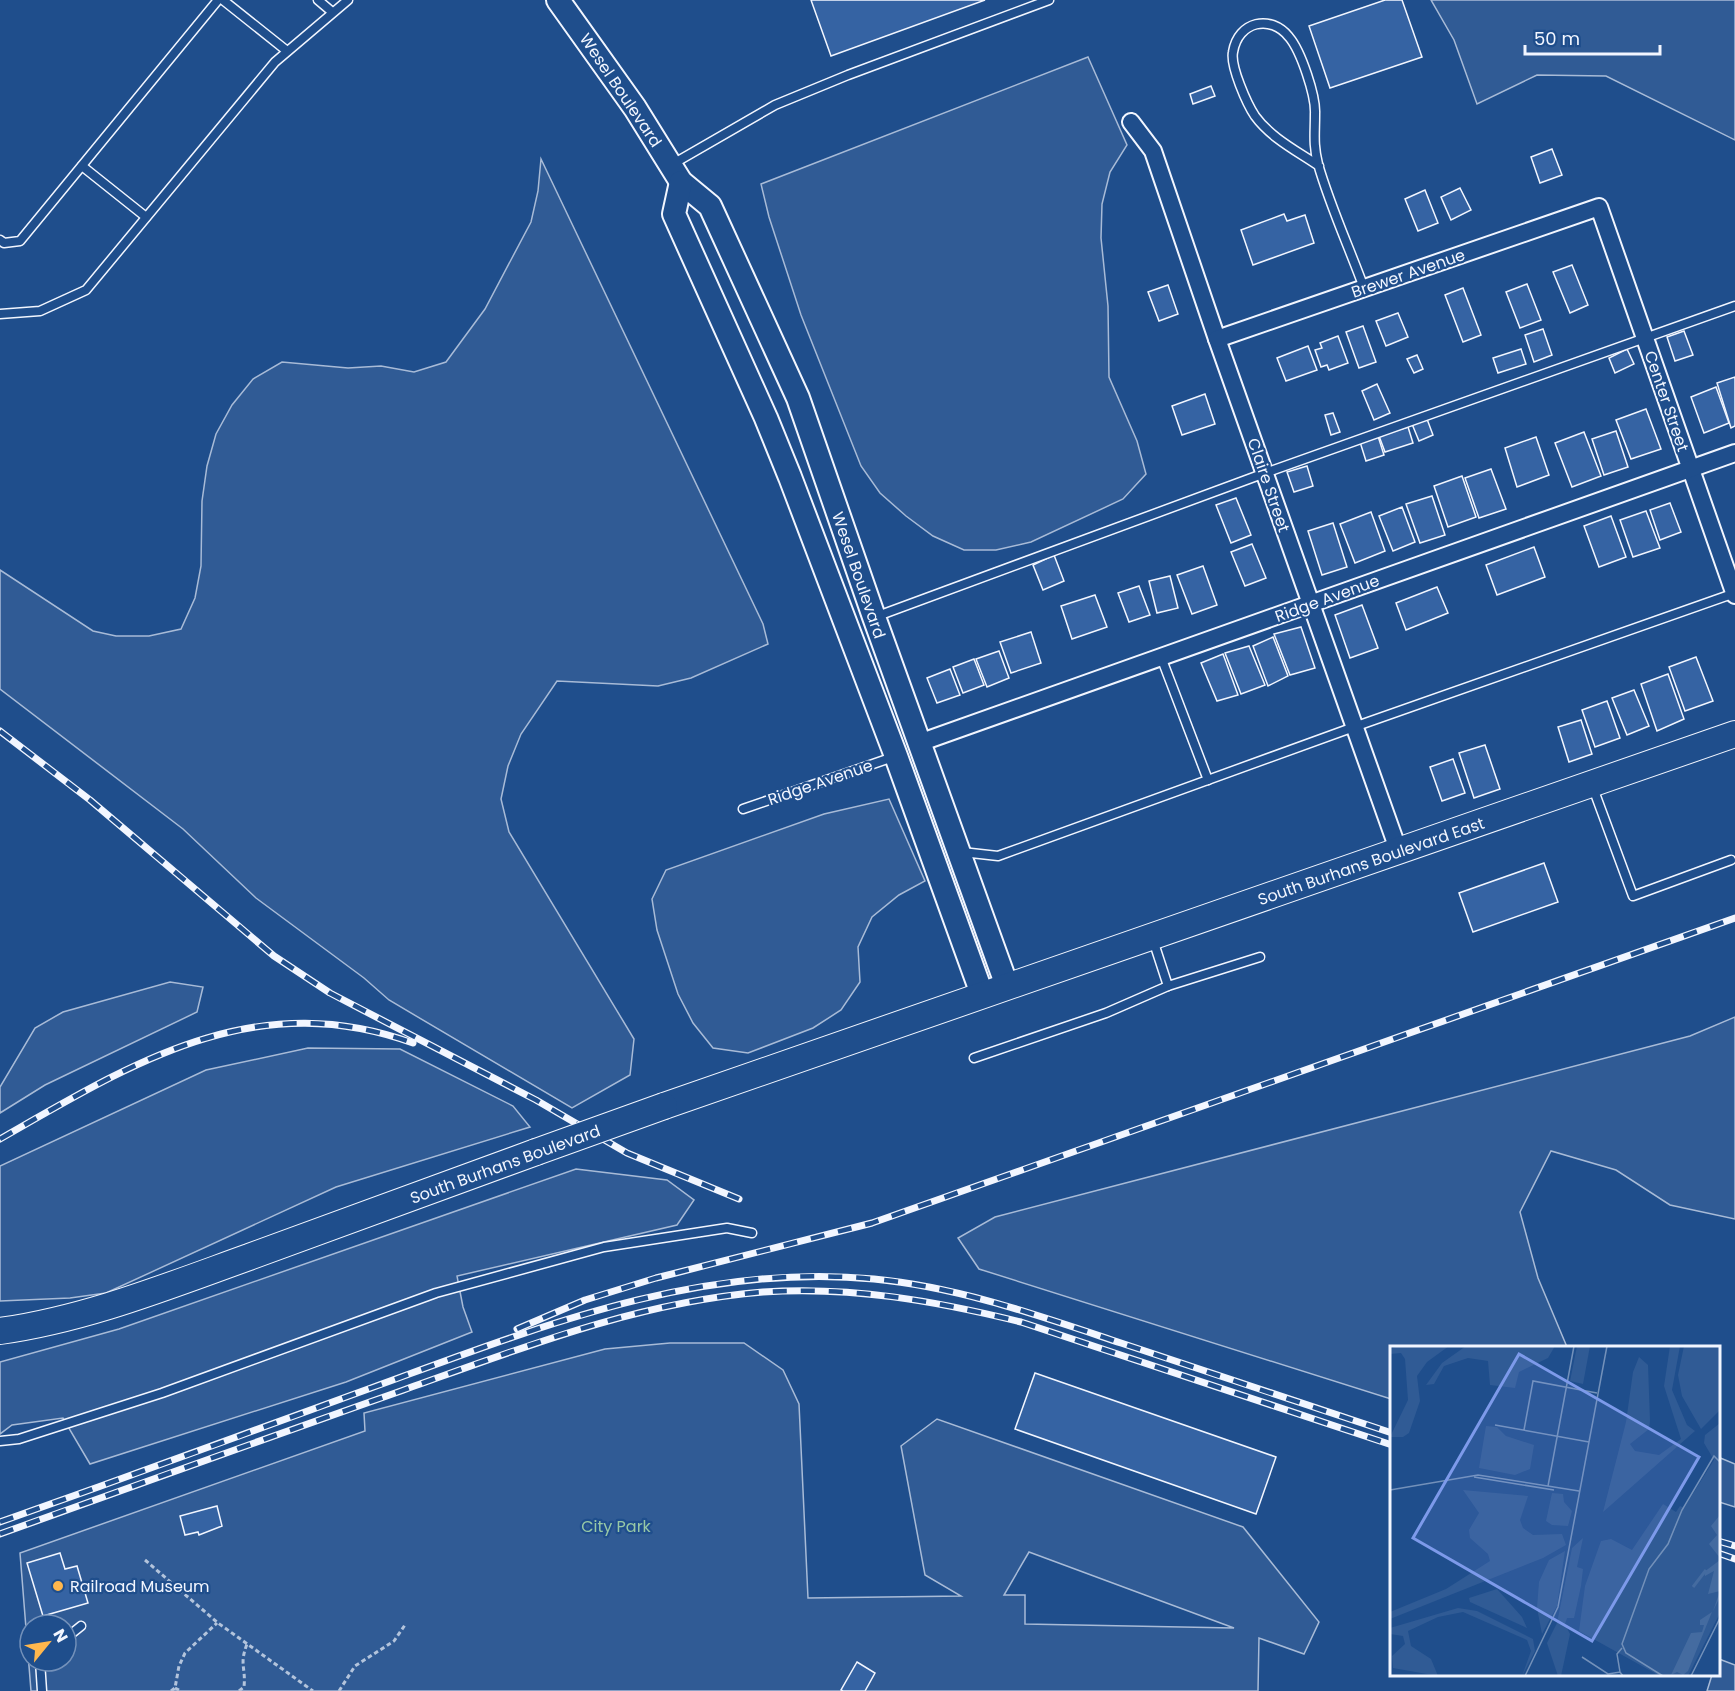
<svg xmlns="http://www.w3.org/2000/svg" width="1735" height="1691" viewBox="0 0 1735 1691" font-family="Poppins,sans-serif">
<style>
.built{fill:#305b95;stroke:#a8bbd7;stroke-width:1.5;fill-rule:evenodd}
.building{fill:#3563a3;stroke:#f2f6ff;stroke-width:1.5}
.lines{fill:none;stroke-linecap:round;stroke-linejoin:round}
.service-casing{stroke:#f2f6ff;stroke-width:11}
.minor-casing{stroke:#f2f6ff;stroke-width:20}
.secondary-casing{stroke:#f2f6ff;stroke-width:26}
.primary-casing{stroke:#f2f6ff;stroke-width:28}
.path{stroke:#b3c4dc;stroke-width:3;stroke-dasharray:4.5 3;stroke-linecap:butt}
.service{stroke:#1f4e8c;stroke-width:8}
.minor{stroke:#1f4e8c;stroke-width:16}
.secondary{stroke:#1f4e8c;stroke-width:22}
.primary{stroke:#1f4e8c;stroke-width:26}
.rail-casing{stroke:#f2f6ff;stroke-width:7}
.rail{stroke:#1f4e8c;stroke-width:4.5;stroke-dasharray:14;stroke-linecap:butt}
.primary-bridge-casing{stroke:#f2f6ff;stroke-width:28;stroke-linecap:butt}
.primary-bridge{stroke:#1f4e8c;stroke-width:26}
.poi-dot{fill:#ffb74d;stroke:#1f4e8c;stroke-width:2}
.labels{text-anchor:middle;stroke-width:4.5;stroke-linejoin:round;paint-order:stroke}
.street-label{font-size:16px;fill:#f2f6ff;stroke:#1f4e8c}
.park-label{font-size:16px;fill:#97c8a6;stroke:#1f4e8c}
.poi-label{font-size:16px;fill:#f2f6ff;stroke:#1f4e8c;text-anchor:start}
.inset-river{fill:none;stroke:#446ba0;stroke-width:3}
.inset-road{fill:none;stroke:#7391ba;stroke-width:1.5}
.view{fill:#7d9aea;fill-opacity:0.15;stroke:#7d9aea;stroke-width:3}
.inset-edge{fill:none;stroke:#f2f6ff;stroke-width:3}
</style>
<rect width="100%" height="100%" fill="#1f4e8c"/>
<g class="built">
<polygon points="1431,0 1735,0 1735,140 1606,76 1537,75 1477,104 1454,40"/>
<polygon points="1088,57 1127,145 1110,172 1102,204 1101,238 1108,306 1109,377 1137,441 1146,474 1123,499 1031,542 996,550 964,550 933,536 906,516 880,493 861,466 801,315 769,217 761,184"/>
<polygon points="541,159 763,624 768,644 691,678 658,686 557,681 521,734 508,766 501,799 509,832 634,1039 630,1075 572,1108 389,1000 364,978 256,898 183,829 0,689 0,570 93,631 116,636 149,636 181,629 195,598 201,566 202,501 207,466 216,434 232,405 253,379 282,362 348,368 381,366 414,372 446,362 485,309 531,222 538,191"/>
<polygon points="889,799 925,881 899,895 872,917 858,947 860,982 841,1010 813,1028 748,1053 713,1048 693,1023 678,994 657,930 652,899 666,870 824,814"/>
<polygon points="170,982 203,987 197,1012 45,1085 0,1113 0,1087 35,1028 63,1012"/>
<polygon points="1735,1017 1735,1219 1670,1205 1616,1170 1551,1151 1520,1212 1538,1278 1567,1347 1392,1348 1391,1399 979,1269 958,1238 995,1217 1690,1036"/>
<polygon points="308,1048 400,1049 513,1106 530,1127 336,1187 106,1293 70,1298 0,1301 0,1166 206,1070"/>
<polygon points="576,1169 667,1180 694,1200 677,1225 457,1276 463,1307 472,1332 346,1382 90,1464 63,1418 12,1425 0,1434 0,1362 119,1329"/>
<path d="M 670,1343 L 744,1343 L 783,1370 L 799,1404 L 808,1598 L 961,1596 L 925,1575 L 901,1446 L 937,1419 L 1243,1527 L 1319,1622 L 1304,1654 L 1259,1638 L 1258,1691 L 31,1691 L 20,1553 L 365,1431 L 364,1413 L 605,1349 ZM 1029,1552 L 1234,1628 L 1025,1624 L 1025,1595 L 1004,1595 ZM 30,1625 L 66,1625 L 66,1661 L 30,1661 Z"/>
<polygon points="1718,1457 1735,1464 1735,1507 1719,1502"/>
<polygon points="1719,1659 1735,1665 1735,1691 1707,1691 1712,1675 1718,1674"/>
</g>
<g class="building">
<polygon points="811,0 985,0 831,56"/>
<polygon points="1385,0 1402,0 1422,57 1330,88 1309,26"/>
<polygon points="1211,86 1215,96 1193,104 1190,94"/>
<polygon points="1552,149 1562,175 1540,183 1531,157"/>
<polygon points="1460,188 1471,210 1451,220 1441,197"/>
<polygon points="1425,190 1438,223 1418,231 1405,199"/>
<polygon points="1284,214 1287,221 1305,215 1314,243 1253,265 1241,230"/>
<polygon points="1572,265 1588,305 1570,313 1553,272"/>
<polygon points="1527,284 1541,320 1520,328 1506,292"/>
<polygon points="1168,285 1178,314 1159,321 1148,292"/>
<polygon points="1463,288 1481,335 1463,342 1445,295"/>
<polygon points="1398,313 1408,337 1386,346 1376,321"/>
<polygon points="1363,326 1376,362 1359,368 1346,332"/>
<polygon points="1543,329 1552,355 1534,362 1525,335"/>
<polygon points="1684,331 1693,355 1675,361 1667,337"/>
<polygon points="1338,336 1348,363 1329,370 1327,365 1321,367 1315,350 1322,348 1320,343"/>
<polygon points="1308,346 1317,370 1286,381 1277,358"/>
<polygon points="1521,349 1526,364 1498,373 1493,358"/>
<polygon points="1627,349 1634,364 1615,373 1609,358"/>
<polygon points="1417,355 1423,369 1414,373 1407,359"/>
<polygon points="1735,377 1735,426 1731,428 1717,383"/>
<polygon points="1377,384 1390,413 1374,420 1362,391"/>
<polygon points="1716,387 1729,423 1704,433 1691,397"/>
<polygon points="1205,394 1215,424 1182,435 1172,406"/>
<polygon points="1646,409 1661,449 1631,459 1616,420"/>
<polygon points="1333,413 1340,432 1331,435 1325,415"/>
<polygon points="1427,419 1433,435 1419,441 1412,424"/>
<polygon points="1408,427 1413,443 1385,452 1379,436"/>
<polygon points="1616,431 1628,467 1604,475 1592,439"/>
<polygon points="1584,432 1601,476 1572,487 1555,443"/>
<polygon points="1378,436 1384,455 1366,461 1360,442"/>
<polygon points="1536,437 1549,475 1517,487 1505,448"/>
<polygon points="1307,466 1313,486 1294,492 1287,472"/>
<polygon points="1491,469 1506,509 1479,518 1465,478"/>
<polygon points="1462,476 1476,517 1448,527 1434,486"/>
<polygon points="1432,496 1445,535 1420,543 1406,504"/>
<polygon points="1236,498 1251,535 1231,543 1216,505"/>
<polygon points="1670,503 1681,532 1660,540 1650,510"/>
<polygon points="1402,507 1415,542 1393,551 1379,516"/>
<polygon points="1646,511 1660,548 1633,557 1620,520"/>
<polygon points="1371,512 1385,551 1355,563 1340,524"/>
<polygon points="1611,516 1626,557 1599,567 1584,526"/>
<polygon points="1333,523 1347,567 1322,575 1308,531"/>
<polygon points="1252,544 1266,578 1245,586 1231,552"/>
<polygon points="1534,547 1545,577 1497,595 1486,565"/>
<polygon points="1054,555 1064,581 1043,590 1033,565"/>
<polygon points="1203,566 1217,605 1192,614 1177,575"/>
<polygon points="1170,576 1178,608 1157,613 1149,581"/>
<polygon points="1139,586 1150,615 1129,622 1118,593"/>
<polygon points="1437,587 1448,613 1406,630 1396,603"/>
<polygon points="1095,595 1107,627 1072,639 1061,606"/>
<polygon points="1362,605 1378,648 1350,658 1335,615"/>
<polygon points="1301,627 1315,668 1290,675 1274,634"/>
<polygon points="1031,632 1041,663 1011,673 1000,642"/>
<polygon points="1273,637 1288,676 1268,686 1253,646"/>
<polygon points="1249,646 1265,685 1241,694 1225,653"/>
<polygon points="999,651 1009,678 987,687 976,659"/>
<polygon points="1223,654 1238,695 1217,701 1201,663"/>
<polygon points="1696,657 1713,701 1685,711 1669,667"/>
<polygon points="974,659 984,685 963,693 953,667"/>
<polygon points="950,669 960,695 937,703 927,678"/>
<polygon points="1668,674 1684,719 1657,731 1641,684"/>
<polygon points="1634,690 1649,726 1627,735 1612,698"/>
<polygon points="1607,701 1620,738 1595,747 1582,710"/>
<polygon points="1581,720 1592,754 1569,762 1558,727"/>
<polygon points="1485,745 1500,789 1474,798 1459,753"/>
<polygon points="1453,759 1465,793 1442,801 1430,767"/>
<polygon points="1544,863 1558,902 1473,932 1459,893"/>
<polygon points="1035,1373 1276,1457 1256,1514 1015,1429"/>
<polygon points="217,1506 222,1526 199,1535 198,1532 185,1535 180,1516"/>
<polygon points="60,1553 65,1569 77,1566 88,1603 43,1616 27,1563"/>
<polygon points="857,1662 875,1673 865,1691 843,1691 841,1690"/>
</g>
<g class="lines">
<g class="service-casing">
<g id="service">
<polyline points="223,0 287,51"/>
<polyline points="318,0 331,11"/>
<polyline points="671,165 775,105 848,75 1049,0"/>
<polyline points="82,166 146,217"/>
<path d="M 1319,166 C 1297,151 1271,138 1255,116 C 1247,104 1230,66 1233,52 C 1238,21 1271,14 1289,37 C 1301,51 1316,96 1315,114 C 1315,134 1313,144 1318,164 C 1330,206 1349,247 1364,288"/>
<polyline points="0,240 4,243 20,241 218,0"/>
<polyline points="0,314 40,311 86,290 275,62 348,0"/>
<polyline points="875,617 1265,473 1735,306"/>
<polyline points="1161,657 1208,780"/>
<polyline points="1593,788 1633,896 1731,860"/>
<polyline points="743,809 896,756"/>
<polyline points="962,852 998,856 1354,727 1735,593"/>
<polyline points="1153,940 1168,986 1260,957"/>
<polyline points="974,1058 1106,1013 1168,986"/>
<polyline points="0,1441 19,1439 162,1393 436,1293 604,1247 727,1228 752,1233"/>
<polyline points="66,1638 81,1626"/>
<polyline points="40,1661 42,1691"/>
</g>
</g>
<g class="minor-casing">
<g id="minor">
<polyline points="1131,122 1153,151 1217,339 1399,852"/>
<polyline points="1217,339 1599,207 1735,595"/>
<polyline points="919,743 1735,453"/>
</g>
</g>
<g class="secondary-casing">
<g id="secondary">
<polyline points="558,0 635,108 681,182 710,206 798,398 874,617 1007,986"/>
<polyline points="681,182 674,214 766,418 790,477 896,756 982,994"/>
</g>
</g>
<g class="primary-casing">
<g id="primary">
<polyline points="664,1106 1735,734"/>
<path d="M 0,1331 C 86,1319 168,1286 249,1257 C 345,1222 441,1187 536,1152"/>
</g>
</g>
<g class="path">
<polyline points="145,1560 218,1623 313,1691"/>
<polyline points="175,1688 181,1691"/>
<polyline points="171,1691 175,1688 179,1666 185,1653 217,1623"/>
<path d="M 239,1691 L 244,1687 C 246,1667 239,1665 247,1644"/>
<polyline points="339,1691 355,1666 394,1641 405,1625"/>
</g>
<use href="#service" class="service"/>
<use href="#minor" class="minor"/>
<use href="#secondary" class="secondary"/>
<use href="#primary" class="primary"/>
<g class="rail-casing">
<g id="rail">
<polyline points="0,731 90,800 274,956 330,993 536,1100 627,1153 739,1199"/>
<path d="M 0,1139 C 133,1063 254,986 413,1043"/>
<polyline points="517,1329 585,1300 656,1278 872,1223 1735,918"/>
<path d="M 0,1522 C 124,1478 248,1433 371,1388 C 534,1329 698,1262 874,1279 C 959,1287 1040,1316 1121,1343 C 1211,1373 1301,1403 1392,1433"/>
<path d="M 0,1534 C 133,1486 265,1439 398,1392 C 516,1350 636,1302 763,1292 C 851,1286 936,1301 1021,1322 L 1392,1445"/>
<polyline points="1718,1541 1735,1546"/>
<polyline points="1718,1553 1735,1559"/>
</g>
</g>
<use href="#rail" class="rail"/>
<g class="primary-bridge-casing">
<polyline id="primary-bridge" points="536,1152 664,1106"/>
</g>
<use href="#primary-bridge" class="primary-bridge"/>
</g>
<circle class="poi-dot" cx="58" cy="1586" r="6"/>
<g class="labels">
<g class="street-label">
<text transform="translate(621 90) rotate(56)" y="6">Wesel Boulevard</text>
<text transform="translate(1408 273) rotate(-19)" y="6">Brewer Avenue</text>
<text transform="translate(1667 401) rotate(71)" y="6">Center Street</text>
<text transform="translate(1269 485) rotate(71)" y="6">Claire Street</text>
<text transform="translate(859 575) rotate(71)" y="6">Wesel Boulevard</text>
<text transform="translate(1327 598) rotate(-20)" y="6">Ridge Avenue</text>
<text transform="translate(820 782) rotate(-19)" y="6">Ridge Avenue</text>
<text transform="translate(1371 861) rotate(-19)" y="6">South Burhans Boulevard East</text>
<text transform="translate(505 1164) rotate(-20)" y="6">South Burhans Boulevard</text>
</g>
<g class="park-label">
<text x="616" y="1532">City Park</text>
</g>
<g class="poi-label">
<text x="70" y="1592">Railroad Museum</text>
</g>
</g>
<g transform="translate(1390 1346)">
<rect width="330" height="330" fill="#1f4e8c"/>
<path d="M 8,0 L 59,0 L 37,16 L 27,30 L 30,55 L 19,87 L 13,91 L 0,91 L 18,54 L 15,13 L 11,7 L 0,8 L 0,3 ZM 76,0 L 165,0 L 158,12 L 129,26 L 125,42 L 100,39 L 98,15 L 78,12 L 54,20 L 44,38 L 36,39 L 52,17 ZM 187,0 L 200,0 L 193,38 L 180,35 ZM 280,0 L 290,0 L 282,44 L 297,79 L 305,85 L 213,166 L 236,76 L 243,26 L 249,11 L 258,19 L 260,75 L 259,83 L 240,98 L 245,105 L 269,109 L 291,93 L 274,40 ZM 294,0 L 330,0 L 330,64 L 311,83 L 292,50 L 288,29 ZM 330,77 L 330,267 L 298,330 L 270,330 L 189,285 L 195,240 L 211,195 L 221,193 L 242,204 L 273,158 L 286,166 L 290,160 L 294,162 L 324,114 L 314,97 L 315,89 ZM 96,80 L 107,81 L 116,90 L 144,99 L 140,123 L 125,129 L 89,122 ZM 73,144 L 138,150 L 130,174 L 133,182 L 143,189 L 172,188 L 176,199 L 153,212 L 0,273 L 0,266 L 56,243 L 100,215 L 98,208 L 80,192 L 79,184 L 89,167 ZM 162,147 L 173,148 L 174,156 L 182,165 L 178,180 L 162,179 L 156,175 ZM 193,192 L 187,221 L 193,223 L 191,240 L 184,272 L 177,272 L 175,278 L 180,288 L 171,330 L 168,330 L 157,297 L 167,277 L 182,202 ZM 175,205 L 167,260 L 152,288 L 147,262 L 149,236 L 159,214 ZM 107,243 L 132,271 L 137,282 L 80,256 L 79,252 ZM 68,262 L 87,265 L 143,293 L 145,305 L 132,330 L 141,305 L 137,294 L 73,266 L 48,271 L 18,285 L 21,300 L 41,313 L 48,330 L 3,322 L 2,310 L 15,298 L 13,290 L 0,288 L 0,282 Z" fill="#305b95"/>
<path d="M 330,169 L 330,212 L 319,198 L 327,189 L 321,180 ZM 330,214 L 330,251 L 323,265 L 330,245 L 318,248 L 324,225 L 315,230 L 314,226 ZM 322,266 L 298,325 L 293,329 L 287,326 L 281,329 L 301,287 L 312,286 L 314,279 L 310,279 L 310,274 Z" fill="#446ba0"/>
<path class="inset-river" d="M 303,241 L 316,224"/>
<path class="inset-road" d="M 105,79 L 199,96M 134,84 L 143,35 L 207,47M 84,131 L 164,144M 158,140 L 184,0M 0,144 L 88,129 L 189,145M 192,311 L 218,328 L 230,326 L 233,330M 230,326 L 227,308 L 232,302M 135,330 L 168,261 L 217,0M 273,330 L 236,307 L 232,298 L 259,223 L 278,198 L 292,164 L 324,110 L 330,116M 301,330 L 330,272"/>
<path class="view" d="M 129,8 L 309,111 L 202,295 L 23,192 Z"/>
<rect width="330" height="330" class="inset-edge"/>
</g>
<g transform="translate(48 1643) rotate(60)"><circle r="28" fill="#1f4e8c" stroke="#7391ba" stroke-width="1.5"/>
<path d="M0-4.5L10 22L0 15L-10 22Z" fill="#ffb74d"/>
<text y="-9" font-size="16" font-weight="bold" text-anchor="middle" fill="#f2f6ff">N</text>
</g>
<path d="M1525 45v9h135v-9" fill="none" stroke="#f2f6ff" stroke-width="3"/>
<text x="1534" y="45" font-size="18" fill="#f2f6ff" stroke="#1f4e8c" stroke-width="4.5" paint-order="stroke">50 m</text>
</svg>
